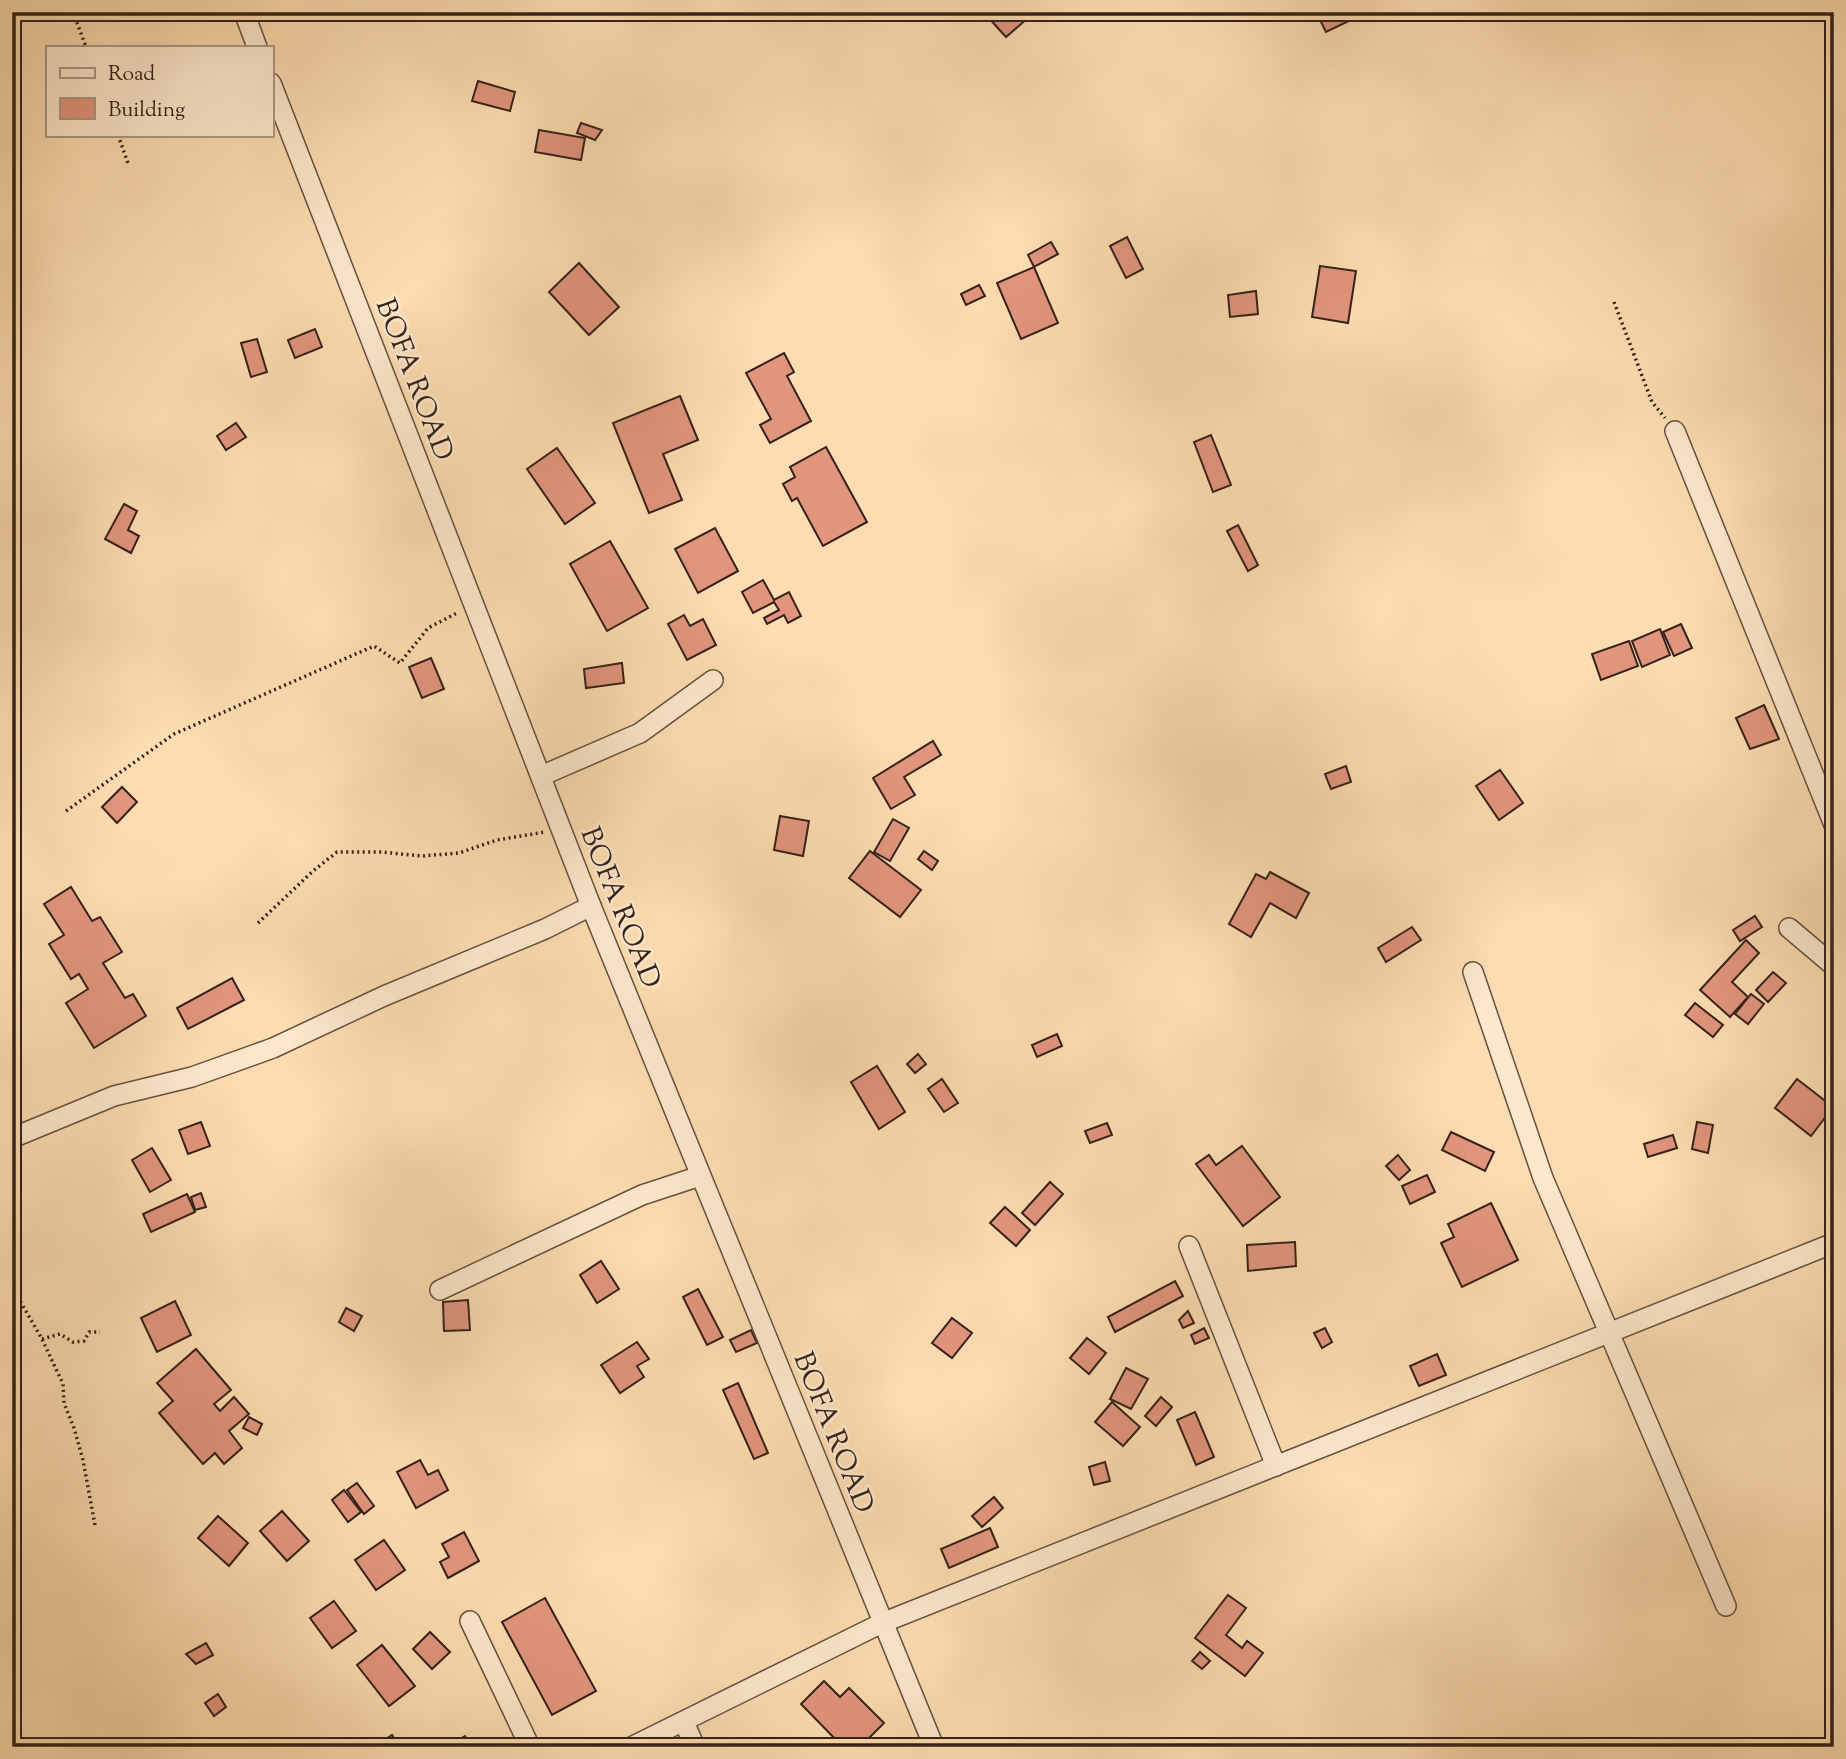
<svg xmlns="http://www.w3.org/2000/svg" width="1846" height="1759" viewBox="0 0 1846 1759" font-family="'Sorts Mill Goudy',serif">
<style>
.building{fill:#e1957d;stroke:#342119;stroke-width:2}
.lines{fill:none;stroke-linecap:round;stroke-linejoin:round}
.minor-casing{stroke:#66503f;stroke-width:22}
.path{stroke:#342119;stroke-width:3.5;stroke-dasharray:2 3.5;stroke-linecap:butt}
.minor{stroke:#fde8cc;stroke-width:19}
.labels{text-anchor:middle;stroke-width:5;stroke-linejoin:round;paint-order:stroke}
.street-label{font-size:28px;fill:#342119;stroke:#fde8cc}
</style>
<rect width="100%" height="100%" fill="#fcdcb0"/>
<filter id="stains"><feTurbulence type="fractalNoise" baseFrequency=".00286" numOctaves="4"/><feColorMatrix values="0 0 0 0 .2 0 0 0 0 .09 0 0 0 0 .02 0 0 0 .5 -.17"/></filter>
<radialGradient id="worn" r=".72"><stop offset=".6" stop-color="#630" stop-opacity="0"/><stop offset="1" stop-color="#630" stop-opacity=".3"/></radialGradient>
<g class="building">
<polygon points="992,12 1023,12 1028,18 1006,37 987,16"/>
<polygon points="1316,12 1352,12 1355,18 1326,32"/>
<polygon points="478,81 515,92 510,111 472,101"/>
<polygon points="581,123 602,130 595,140 577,133"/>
<polygon points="539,130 585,138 581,160 535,152"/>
<polygon points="1127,237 1143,269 1126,278 1110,246"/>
<polygon points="1051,242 1058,254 1034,267 1028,255"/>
<polygon points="579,263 619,307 589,335 549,292"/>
<polygon points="1320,266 1356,271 1348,323 1312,317"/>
<polygon points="1034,267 1058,323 1021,339 997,283"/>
<polygon points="979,285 985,296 966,305 961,294"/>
<polygon points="1256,291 1258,314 1230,317 1228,295"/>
<polygon points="315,329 322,347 295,358 288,340"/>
<polygon points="257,339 267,372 251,377 241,343"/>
<polygon points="784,353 794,372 787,376 811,421 770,443 760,425 771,419 746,373"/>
<polygon points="680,396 698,440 663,454 682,500 649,513 613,423"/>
<polygon points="236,423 246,437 226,450 217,436"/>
<polygon points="1211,435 1231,485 1213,492 1194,442"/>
<polygon points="826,447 867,522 823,546 797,498 792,501 783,484 795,477 790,467"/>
<polygon points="557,448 595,503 565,524 527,469"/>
<polygon points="124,504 137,511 128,530 139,536 131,553 105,539"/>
<polygon points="1238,525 1258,565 1248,571 1227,531"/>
<polygon points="715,528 738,571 698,593 675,549"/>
<polygon points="610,541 648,608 607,631 570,564"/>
<polygon points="763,580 774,600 789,592 801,616 788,623 784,615 767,624 764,618 779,610 774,602 753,613 742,592"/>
<polygon points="684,615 690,626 703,619 716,645 687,660 668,624"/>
<polygon points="1681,624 1692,648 1674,656 1663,632"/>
<polygon points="1660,629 1670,655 1642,667 1632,641"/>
<polygon points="1629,641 1638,666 1601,680 1592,654"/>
<polygon points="431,658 444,689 422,698 409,667"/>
<polygon points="622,663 624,683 586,688 584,669"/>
<polygon points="1764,705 1779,739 1750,749 1736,718"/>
<polygon points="933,741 941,755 904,777 915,795 891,809 873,778"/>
<polygon points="1346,766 1351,782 1331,789 1325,774"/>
<polygon points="1500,770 1523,803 1499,820 1476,786"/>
<polygon points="122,787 137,802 117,823 102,807"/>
<polygon points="780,816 809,821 803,856 774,850"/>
<polygon points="893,819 909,828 890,861 874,852"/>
<polygon points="870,851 921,890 900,917 849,878"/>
<polygon points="924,851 938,861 932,870 918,859"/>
<polygon points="1270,872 1309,893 1296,918 1270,903 1251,937 1229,924 1256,874 1266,879"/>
<polygon points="71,887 92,921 100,917 122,952 103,963 125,998 133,994 146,1016 94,1048 66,1003 88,989 79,974 71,979 49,944 64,935 44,904"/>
<polygon points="1755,916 1762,927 1740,941 1733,930"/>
<polygon points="1412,927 1421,940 1386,962 1378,948"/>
<polygon points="1746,940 1759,953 1732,982 1748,997 1730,1017 1700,990"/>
<polygon points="1773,972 1786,983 1768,1002 1756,990"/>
<polygon points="232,978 244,1000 188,1029 177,1008"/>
<polygon points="1751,994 1764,1004 1748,1024 1735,1014"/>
<polygon points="1695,1003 1723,1025 1713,1037 1685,1015"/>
<polygon points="1057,1034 1062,1046 1037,1057 1032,1045"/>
<polygon points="918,1054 926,1064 915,1073 907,1064"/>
<polygon points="877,1066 905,1112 879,1129 851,1082"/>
<polygon points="942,1079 958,1103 944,1112 928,1089"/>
<polygon points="1797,1079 1833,1107 1811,1136 1775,1108"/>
<polygon points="201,1122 210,1146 188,1154 179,1130"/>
<polygon points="1697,1122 1713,1125 1708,1153 1692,1149"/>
<polygon points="1107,1123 1112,1135 1090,1143 1085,1131"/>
<polygon points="1451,1132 1494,1152 1485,1171 1442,1150"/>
<polygon points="1673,1135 1677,1148 1648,1157 1644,1144"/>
<polygon points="1242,1146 1280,1197 1243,1226 1196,1164 1209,1155 1216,1165"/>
<polygon points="152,1148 171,1180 150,1192 132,1160"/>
<polygon points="1398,1155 1410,1170 1399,1180 1386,1166"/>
<polygon points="1427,1175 1435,1192 1410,1204 1402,1186"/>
<polygon points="1050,1182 1063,1194 1035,1225 1022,1213"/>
<polygon points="201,1193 206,1207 195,1210 191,1197"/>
<polygon points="187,1194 195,1212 151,1232 143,1214"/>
<polygon points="1491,1203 1518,1260 1462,1287 1441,1243 1454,1237 1448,1224"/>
<polygon points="1005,1207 1030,1230 1016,1246 990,1223"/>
<polygon points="1295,1242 1296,1266 1248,1271 1247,1245"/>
<polygon points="601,1261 619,1289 597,1303 580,1275"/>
<polygon points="1175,1281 1183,1296 1115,1332 1108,1317"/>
<polygon points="698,1289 723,1337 707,1345 683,1297"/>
<polygon points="468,1300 470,1330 444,1331 443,1302"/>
<polygon points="175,1301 191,1335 157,1352 141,1318"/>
<polygon points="346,1308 362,1316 354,1331 339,1322"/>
<polygon points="1188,1311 1194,1323 1183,1328 1179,1320"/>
<polygon points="952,1318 972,1333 952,1358 932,1343"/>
<polygon points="1204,1328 1209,1338 1195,1344 1191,1335"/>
<polygon points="1325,1328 1332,1342 1322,1348 1314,1333"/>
<polygon points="751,1330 757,1343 736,1352 730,1340"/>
<polygon points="1087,1338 1106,1353 1089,1374 1070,1358"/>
<polygon points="637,1342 649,1359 637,1366 644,1377 620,1393 601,1365"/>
<polygon points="196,1349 231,1390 214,1404 220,1411 234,1397 249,1414 229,1431 242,1448 224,1464 215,1453 203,1464 159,1413 173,1401 157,1383"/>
<polygon points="1437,1354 1446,1375 1419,1386 1410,1366"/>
<polygon points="1126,1368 1148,1379 1131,1409 1110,1399"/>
<polygon points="738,1383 768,1453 754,1459 723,1390"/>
<polygon points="1161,1397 1172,1407 1156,1426 1145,1416"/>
<polygon points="1112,1402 1140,1427 1123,1446 1095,1422"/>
<polygon points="1195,1412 1214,1457 1196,1465 1177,1420"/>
<polygon points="249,1417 262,1424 257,1435 243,1428"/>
<polygon points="420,1460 428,1475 438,1470 448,1490 416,1508 397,1472"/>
<polygon points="1105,1462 1110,1481 1094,1485 1089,1467"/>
<polygon points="357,1483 374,1506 364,1514 347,1490"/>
<polygon points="344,1490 361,1512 348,1522 332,1500"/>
<polygon points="994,1497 1003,1508 982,1527 972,1516"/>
<polygon points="282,1511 309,1541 287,1561 260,1531"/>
<polygon points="218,1516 248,1543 229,1566 198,1538"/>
<polygon points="990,1528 998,1547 949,1568 941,1549"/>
<polygon points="464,1532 479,1561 448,1578 440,1562 449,1557 442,1544"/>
<polygon points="384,1540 405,1570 376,1590 355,1560"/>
<polygon points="1228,1595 1246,1608 1226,1635 1242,1648 1247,1641 1263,1653 1245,1676 1195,1638"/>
<polygon points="545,1598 596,1691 552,1715 502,1622"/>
<polygon points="334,1601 356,1631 332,1648 310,1618"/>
<polygon points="430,1632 450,1652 432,1669 413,1649"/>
<polygon points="206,1643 213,1655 196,1664 186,1654"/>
<polygon points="382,1645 415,1686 389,1706 357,1665"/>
<polygon points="1200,1652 1210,1661 1202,1669 1192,1661"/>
<polygon points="824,1681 840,1697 849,1688 884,1723 860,1747 843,1747 801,1704"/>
<polygon points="218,1694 226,1707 214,1716 205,1703"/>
<polygon points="392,1735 400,1747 374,1747"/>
<polygon points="465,1736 471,1747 447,1747 447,1746"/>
</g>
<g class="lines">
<g class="minor-casing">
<g id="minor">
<polyline points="244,12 257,47"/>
<polyline points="12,15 19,12"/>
<polyline points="271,83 591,906 934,1747"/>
<polyline points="1675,431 1834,825"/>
<polyline points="541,776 640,733 713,680"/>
<polyline points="1789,928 1834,966"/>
<polyline points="1473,972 1543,1178 1726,1606"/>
<polyline points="12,1138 114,1096 192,1077 273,1048 384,996 545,929 591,906"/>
<polyline points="1189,1246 1276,1466"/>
<polyline points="440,1290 642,1195 700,1176"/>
<polyline points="470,1621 530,1747"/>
<polyline points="684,1722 695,1747"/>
<polyline points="631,1747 882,1623 1834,1243"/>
</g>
</g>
<g class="path">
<polyline points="73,12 86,47"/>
<polyline points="118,135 129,166"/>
<polyline points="1614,302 1652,402 1665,418"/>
<polyline points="66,811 174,734 374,646 400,663 428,628 457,613"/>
<polyline points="258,923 313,871 337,852 381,852 422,856 459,853 497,840 545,832"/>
<polyline points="12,1287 42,1339 63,1384 64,1403 74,1428 83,1460 95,1525"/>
<polyline points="42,1339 60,1334 73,1342 84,1341 89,1332 100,1332"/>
</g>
<use href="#minor" class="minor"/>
</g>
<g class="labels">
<g class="street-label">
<text transform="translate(416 379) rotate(69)" y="10">BOFA ROAD</text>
<text transform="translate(622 907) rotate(68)" y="10">BOFA ROAD</text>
<text transform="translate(835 1432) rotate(68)" y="10">BOFA ROAD</text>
</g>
</g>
<rect width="1846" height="1759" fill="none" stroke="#fcdcb0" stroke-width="42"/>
<rect x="14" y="14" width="1818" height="1731" fill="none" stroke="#342119" stroke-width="3.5"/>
<rect x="21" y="21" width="1804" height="1717" fill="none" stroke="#342119" stroke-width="2"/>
<rect x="46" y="46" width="228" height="91" fill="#fde8cc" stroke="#ad9884" stroke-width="2"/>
<rect x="60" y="68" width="35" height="10" fill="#fde8cc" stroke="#ad9884" stroke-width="2"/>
<text x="108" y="80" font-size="21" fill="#342119">Road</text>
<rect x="60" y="98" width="35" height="21" fill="#e1957d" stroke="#ad9884" stroke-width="2"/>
<text x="108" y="116" font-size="21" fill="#342119">Building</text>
<rect width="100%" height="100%" filter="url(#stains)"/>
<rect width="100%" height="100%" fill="url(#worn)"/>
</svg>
